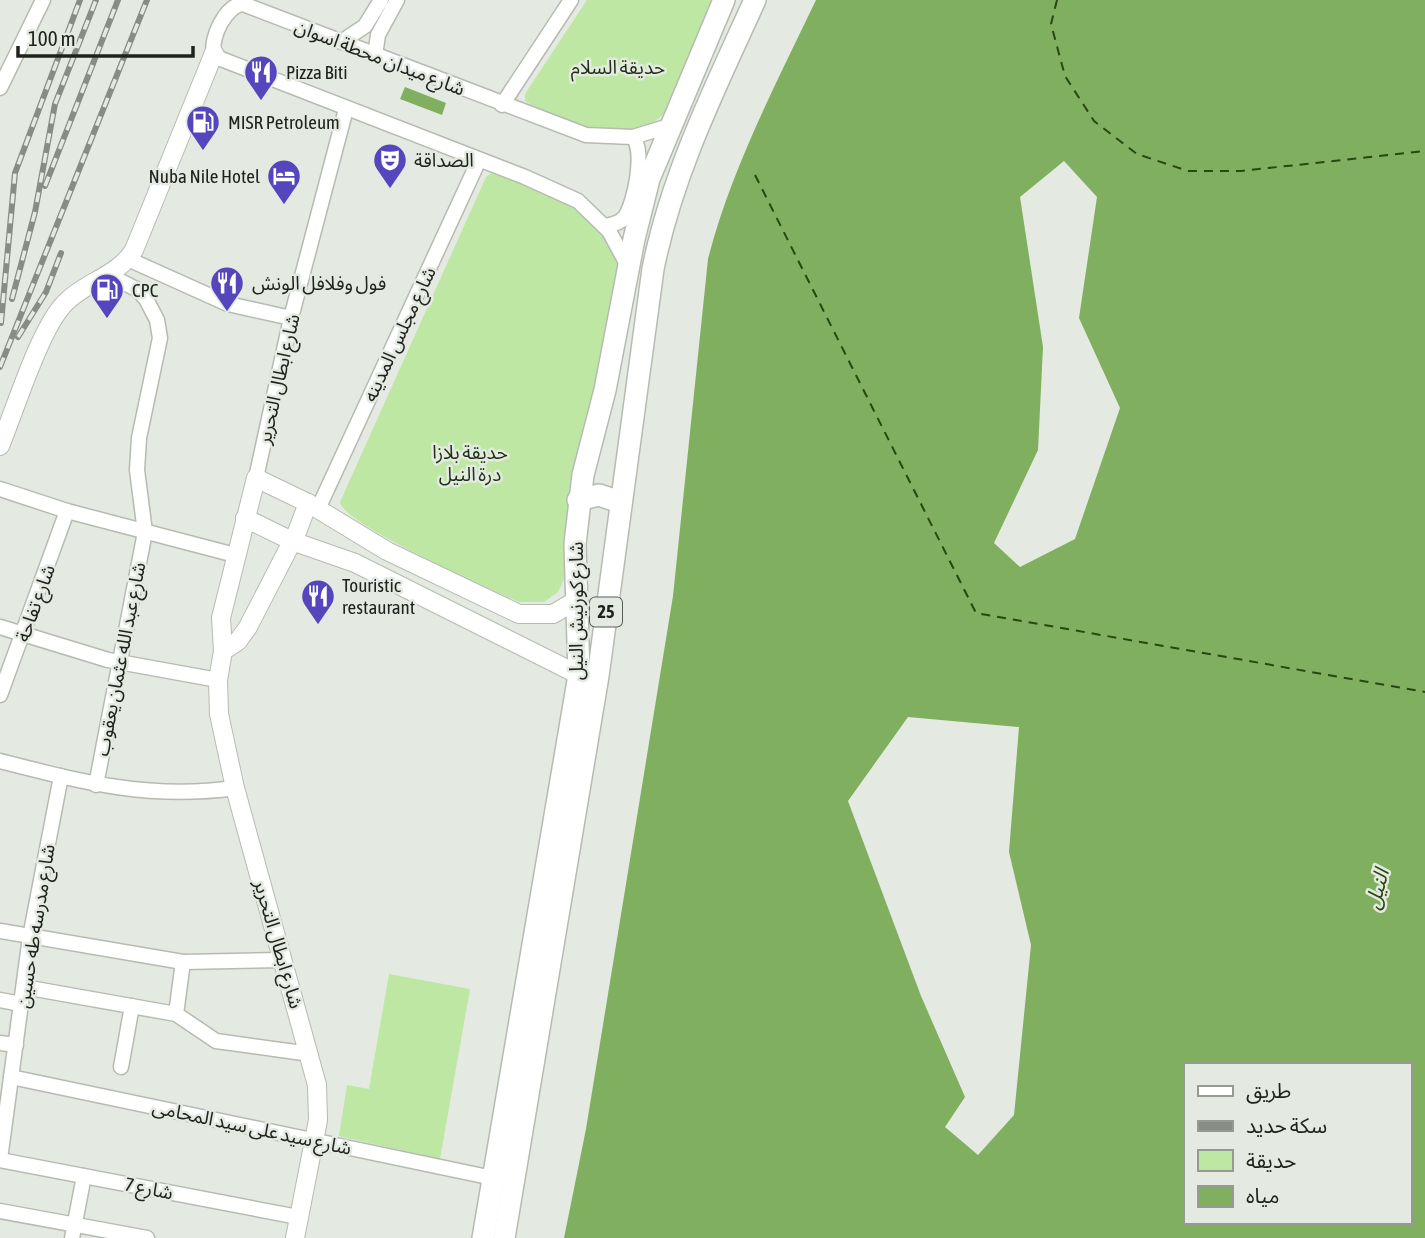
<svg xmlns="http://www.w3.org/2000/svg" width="1425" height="1238" viewBox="0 0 1425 1238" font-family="'Asap Condensed','Noto Sans Arabic',sans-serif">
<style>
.green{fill:#bee7a4}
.water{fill:#7faf5f;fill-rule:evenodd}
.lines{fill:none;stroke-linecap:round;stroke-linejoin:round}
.ferry{stroke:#29470f;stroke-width:2;stroke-dasharray:9 7;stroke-linecap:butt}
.minor-casing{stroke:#b6bbb2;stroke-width:17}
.tertiary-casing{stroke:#b6bbb2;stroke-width:20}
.primary-casing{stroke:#b6bbb2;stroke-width:24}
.minor{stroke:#fff;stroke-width:14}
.tertiary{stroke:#fff;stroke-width:18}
.primary{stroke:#fff;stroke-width:21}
.rail-casing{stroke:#888c86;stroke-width:6}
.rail{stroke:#e4eae1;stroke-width:3.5;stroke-dasharray:10;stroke-linecap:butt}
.labels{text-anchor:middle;stroke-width:5;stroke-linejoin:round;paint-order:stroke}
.shield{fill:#e4eae1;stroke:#5b5e59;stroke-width:2}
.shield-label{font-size:18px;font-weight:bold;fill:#20221f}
.street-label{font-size:19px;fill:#20221f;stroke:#e4eae1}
.park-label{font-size:19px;fill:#1d300f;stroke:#e4eae1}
.poi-label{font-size:19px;fill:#20221f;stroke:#e4eae1;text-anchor:start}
.water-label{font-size:21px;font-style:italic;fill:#29470f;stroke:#e4eae1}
</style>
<rect width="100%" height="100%" fill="#e4eae1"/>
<g class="green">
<path d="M 587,0 L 714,0 L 668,109 C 637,150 560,123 525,101 L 525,94 Z"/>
<path d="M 493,172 C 549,193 593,204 621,264 L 602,366 L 582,431 L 572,480 L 565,577 L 558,592 L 544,602 L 519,602 C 491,589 344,525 340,502 L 486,177 Z"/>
<polygon points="389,974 470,989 440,1159 339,1136 347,1085 369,1089"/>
</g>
<g class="water">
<path d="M 816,0 L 1425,0 L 1425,1238 L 564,1238 L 586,1129 L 673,596 L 708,259 C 731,169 776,84 816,0 ZM 1064,161 L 1097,197 L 1079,318 L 1120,408 L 1075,539 L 1020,567 L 994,543 L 1038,450 L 1043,347 L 1020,197 ZM 908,717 L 1019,727 L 1009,852 L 1031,945 L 1014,1115 L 978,1155 L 945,1127 L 965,1097 L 921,996 L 848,801 ZM 1185,1065 L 1409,1065 L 1409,1222 L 1185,1222 Z"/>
<polygon points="405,87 446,103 442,115 400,99"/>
</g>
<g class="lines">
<g class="ferry">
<polyline points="1057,0 1051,24 1065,76 1094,121 1137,154 1188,171 1241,171 1425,151"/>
<polyline points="755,175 976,613 1425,692"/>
</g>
<g class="minor-casing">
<g id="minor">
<polyline points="341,42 365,26 381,0"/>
<polyline points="375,55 378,35 397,0"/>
<polyline points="0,88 43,0"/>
<polyline points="502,105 571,0"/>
<path d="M 605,226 C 612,225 620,223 625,217 C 635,202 645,152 633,137"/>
<polyline points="128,259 228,304 291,318"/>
<path d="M 628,266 L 609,231 L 578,201 L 525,177 L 221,59 L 214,53 C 210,38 226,5 243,4 L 586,135 L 633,137 L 672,125"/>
<polyline points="256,478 291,318 346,109"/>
<polyline points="0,489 67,511 235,555"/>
<polyline points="318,509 479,160"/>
<polyline points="0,627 108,660 218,680"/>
<polyline points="0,695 67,511"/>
<path d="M 0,761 C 82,782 149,800 235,788"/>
<polyline points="96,785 145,532 137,470 139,438 160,338 157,320 146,299 138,290 109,275"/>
<polyline points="0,931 183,962 283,960"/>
<polyline points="24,987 176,1014 216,1041 310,1054"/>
<polyline points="0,1000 21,1004"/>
<polyline points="176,1014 183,962"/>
<polyline points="0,1043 16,1045"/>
<polyline points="121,1067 132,1006"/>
<polyline points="11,1077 493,1178"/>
<polyline points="0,1159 30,937 61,776"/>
<polyline points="0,1160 298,1217"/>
<polyline points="0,1211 147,1238"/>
<polyline points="72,1238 84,1176"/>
</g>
</g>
<g class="tertiary-casing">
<g id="tertiary">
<path d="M 0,446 C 15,410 40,328 65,303 C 86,281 117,277 134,250 L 214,53"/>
<polyline points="245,518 292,541 355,563 579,675"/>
<polyline points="223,651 238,641 248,627 297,532 308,503"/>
<polyline points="295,1238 318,1120 317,1085 235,788 219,714 218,680 223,651 221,618 256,478 308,503 387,551 519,614 553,614 577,600"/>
</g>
</g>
<g class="primary-casing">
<g id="primary">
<polyline points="578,500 599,495 620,502"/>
<polyline points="483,1238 579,675 575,544 583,475 605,390 634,239 649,179 724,0"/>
<path d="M 504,1238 L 598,676 L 653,269 C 672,174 715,88 755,0"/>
</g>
</g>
<use href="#minor" class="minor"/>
<use href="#tertiary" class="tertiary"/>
<use href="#primary" class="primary"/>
<g class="rail-casing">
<g id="rail">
<polyline points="45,186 118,0"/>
<polyline points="12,299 35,212 55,104 96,0"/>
<polyline points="1,323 15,173 80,0"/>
<polyline points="18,337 46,292 61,253"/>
<polyline points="0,367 147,0"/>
</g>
</g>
<use href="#rail" class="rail"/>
</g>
<defs>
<g id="restaurant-pin" transform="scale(1.75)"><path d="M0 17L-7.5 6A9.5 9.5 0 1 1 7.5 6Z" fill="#5646bd" stroke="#e4eae1"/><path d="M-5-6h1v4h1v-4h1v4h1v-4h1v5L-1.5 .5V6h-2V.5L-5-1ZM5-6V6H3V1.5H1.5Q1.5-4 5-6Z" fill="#fff"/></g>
<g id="fuel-pin" transform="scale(1.75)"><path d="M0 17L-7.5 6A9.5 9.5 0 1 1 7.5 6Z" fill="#5646bd" stroke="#e4eae1"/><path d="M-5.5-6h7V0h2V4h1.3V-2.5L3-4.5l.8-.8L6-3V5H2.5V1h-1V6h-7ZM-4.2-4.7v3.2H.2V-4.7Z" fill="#fff"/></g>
<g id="theatre-pin" transform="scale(1.75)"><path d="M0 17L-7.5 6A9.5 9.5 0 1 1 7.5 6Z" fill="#5646bd" stroke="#e4eae1"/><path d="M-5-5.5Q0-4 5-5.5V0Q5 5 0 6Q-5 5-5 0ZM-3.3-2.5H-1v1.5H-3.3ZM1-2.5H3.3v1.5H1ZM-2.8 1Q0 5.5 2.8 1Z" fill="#fff"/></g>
<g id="hotel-pin" transform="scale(1.75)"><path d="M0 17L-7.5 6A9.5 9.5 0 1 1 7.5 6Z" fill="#5646bd" stroke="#e4eae1"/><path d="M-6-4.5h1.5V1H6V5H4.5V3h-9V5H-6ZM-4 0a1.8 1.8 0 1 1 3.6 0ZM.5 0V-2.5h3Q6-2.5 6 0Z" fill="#fff"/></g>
</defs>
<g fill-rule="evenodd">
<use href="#restaurant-pin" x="261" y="72"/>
<use href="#fuel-pin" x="203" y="122"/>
<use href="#theatre-pin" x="390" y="160"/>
<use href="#hotel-pin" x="284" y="176"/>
<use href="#restaurant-pin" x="227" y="283"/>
<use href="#fuel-pin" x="107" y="290"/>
<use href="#restaurant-pin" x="318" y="596"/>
</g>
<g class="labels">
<rect class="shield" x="590" y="597.5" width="32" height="29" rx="5"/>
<g class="shield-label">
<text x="606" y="618">25</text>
</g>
<g class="street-label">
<text transform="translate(380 57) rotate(21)" y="7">شارع ميدان محطة اسوان</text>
<text transform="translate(399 334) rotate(-65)" y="7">شارع مجلس المدينه</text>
<text transform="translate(278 379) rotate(-77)" y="7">شارع ابطال التحرير</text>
<text transform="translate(35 603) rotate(-70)" y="7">شارع تفاحة</text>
<text transform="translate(576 611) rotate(-90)" y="7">شارع كورنيش النيل</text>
<text transform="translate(120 659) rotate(-79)" y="7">شارع عبد الله عثمان يعقوب</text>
<text transform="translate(35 926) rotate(-81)" y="7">شارع مدرسه طه حسين</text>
<text transform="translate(279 944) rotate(74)" y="7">شارع ابطال التحرير</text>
<text transform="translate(252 1127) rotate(12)" y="7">شارع سيد على سيد المحامى</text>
<text transform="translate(149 1188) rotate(11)" y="7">شارع 7</text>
</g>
<g class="park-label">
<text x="618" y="74">حديقة السلام</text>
<text x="470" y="459">حديقة بلازا<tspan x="470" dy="22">درة النيل</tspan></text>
</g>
<g class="poi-label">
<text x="286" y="79">Pizza Biti</text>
<text x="228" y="129">MISR Petroleum</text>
<text x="414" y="167">الصداقة</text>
<text x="260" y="183" text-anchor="end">Nuba Nile Hotel</text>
<text x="252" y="290">فول وفلافل الونش</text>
<text x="132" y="297">CPC</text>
<text x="342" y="592">Touristic<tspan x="342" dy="22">restaurant</tspan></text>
</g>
<g class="water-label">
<text transform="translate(1377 889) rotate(-75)" y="7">النيل</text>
</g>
</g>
<rect x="1184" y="1063" width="228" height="161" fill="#e4eae1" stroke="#969a93" stroke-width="2"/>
<rect x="1198" y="1086" width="35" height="10" fill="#ffffff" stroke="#969a93" stroke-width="2"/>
<text x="1246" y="1098" font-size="21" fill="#20221f">طريق</text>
<rect x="1198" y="1121" width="35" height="10" fill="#888c86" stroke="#969a93" stroke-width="2"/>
<text x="1246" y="1133" font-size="21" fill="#20221f">سكة حديد</text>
<rect x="1198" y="1150" width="35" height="21" fill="#bee7a4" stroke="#969a93" stroke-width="2"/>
<text x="1246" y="1168" font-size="21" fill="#20221f">حديقة</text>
<rect x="1198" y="1186" width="35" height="21" fill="#7faf5f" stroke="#969a93" stroke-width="2"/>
<text x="1246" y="1203" font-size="21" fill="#20221f">مياه</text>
<path d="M18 46v10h175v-10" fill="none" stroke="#20221f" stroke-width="3.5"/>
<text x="28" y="46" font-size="21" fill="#20221f" stroke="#e4eae1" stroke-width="5" paint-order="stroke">100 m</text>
</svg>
